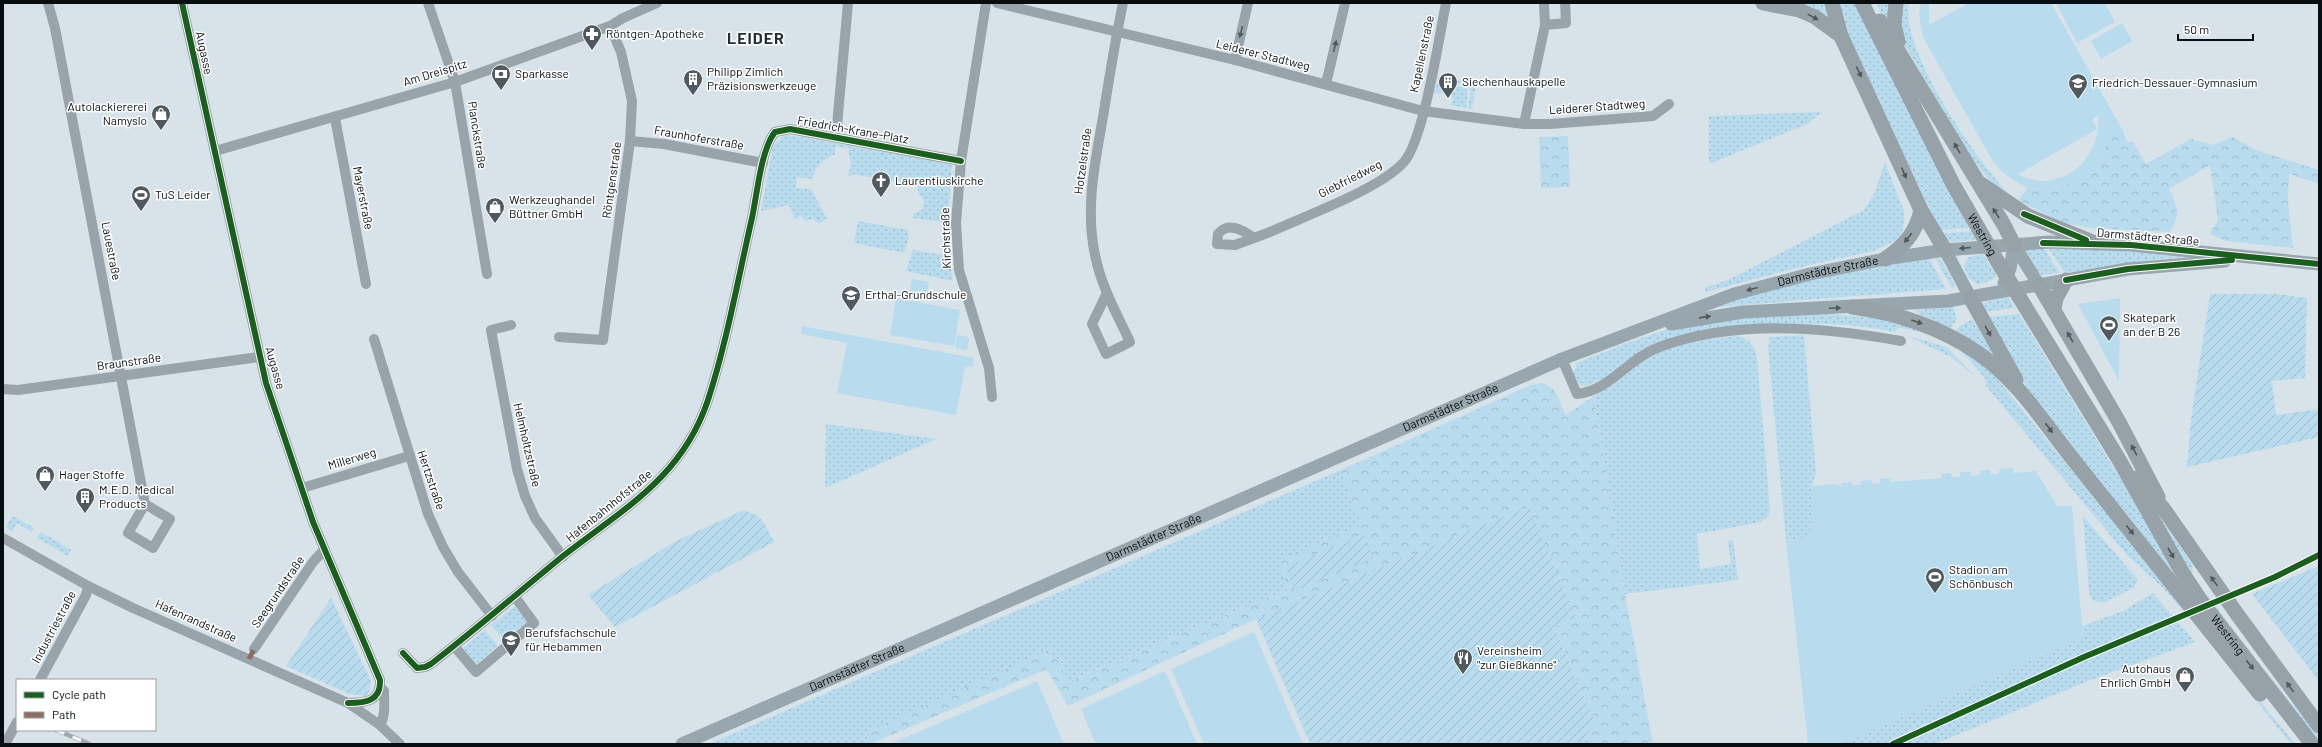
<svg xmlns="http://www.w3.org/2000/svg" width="2322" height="747" viewBox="0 0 2322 747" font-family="Barlow,sans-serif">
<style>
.grass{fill:url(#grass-dots)}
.forest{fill:url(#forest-crowns)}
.garden{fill:url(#garden-furrows)}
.pitch{fill:#b8dbed;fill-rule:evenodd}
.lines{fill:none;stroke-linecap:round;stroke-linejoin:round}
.minor{stroke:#98a4aa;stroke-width:10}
.major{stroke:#98a7ad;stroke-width:13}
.highway{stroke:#97a2a8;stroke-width:15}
.rail-casing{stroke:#9ea8ae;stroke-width:4.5}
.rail{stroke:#fff;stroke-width:3;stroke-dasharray:9;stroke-linecap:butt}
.quiet{stroke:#8d6e63;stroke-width:5;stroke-dasharray:10 5;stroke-linecap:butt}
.cycleway-casing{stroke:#fff;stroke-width:8}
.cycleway{stroke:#1b5e20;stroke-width:6}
.oneway{fill:#4f585c}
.oneway2{fill:#50595e}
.oneway3{fill:#505a5f}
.labels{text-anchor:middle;stroke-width:3;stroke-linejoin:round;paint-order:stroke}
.poi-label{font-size:12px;fill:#070e11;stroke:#fff;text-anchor:start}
.street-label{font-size:12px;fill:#070e11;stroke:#fff}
.district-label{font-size:16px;font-weight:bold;letter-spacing:1px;fill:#203038;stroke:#fff}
</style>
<defs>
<pattern id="grass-dots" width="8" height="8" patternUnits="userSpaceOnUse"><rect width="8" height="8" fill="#b8dbed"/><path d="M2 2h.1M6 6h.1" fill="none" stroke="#9dbbca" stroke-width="1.8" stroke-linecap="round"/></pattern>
<pattern id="forest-crowns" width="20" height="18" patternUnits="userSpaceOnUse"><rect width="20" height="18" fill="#b8dbed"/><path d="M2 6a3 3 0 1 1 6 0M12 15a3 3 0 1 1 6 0" fill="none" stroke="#9dbbca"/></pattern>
<pattern id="garden-furrows" width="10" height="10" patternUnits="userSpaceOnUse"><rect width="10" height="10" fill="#b8dbed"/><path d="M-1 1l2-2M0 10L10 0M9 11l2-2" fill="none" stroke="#9dbbca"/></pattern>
</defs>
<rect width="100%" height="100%" fill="#d8e3e9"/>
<g class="grass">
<polygon points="1804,3 1825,3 1830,20 1803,6"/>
<polygon points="1837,3 1855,3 1969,228 1940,230 1852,49"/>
<polygon points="1876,3 1889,3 1888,20 1885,21"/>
<path d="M 1897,3 L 1909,3 C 1899,51 1982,169 2017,203 L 1996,188 L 1973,160 L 1959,138 L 1902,40 Z"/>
<polygon points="1438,77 1476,83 1472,109 1468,108 1471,91 1466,85 1438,80"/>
<polygon points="1437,82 1464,87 1468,92 1466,108 1450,105 1453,101 1451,94 1434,93"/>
<polygon points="1822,112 1807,124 1709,164 1709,116"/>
<path d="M 789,135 L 952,164 L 948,223 L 913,218 L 914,214 L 923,209 L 924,200 L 919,194 L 917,185 L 852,174 L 851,177 L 848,176 L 851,164 L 848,148 L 836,146 L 835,154 C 822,161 817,164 812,179 L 797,177 L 796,188 L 811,189 L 827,219 L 819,223 L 813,219 L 806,221 L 801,216 L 795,219 L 789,205 L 761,211 L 773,146 L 782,137 Z"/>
<polygon points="1885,163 1904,211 1904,222 1901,237 1897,240 1873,251 1788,270 1706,292 1705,288 1730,279 1864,210 1874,194"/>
<polygon points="858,221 908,230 909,238 904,253 854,243"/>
<polygon points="1971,231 1976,240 1949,242 1944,239 1944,234"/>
<polygon points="2047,246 2209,256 2156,259 2065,273"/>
<polygon points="2043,247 2060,273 2041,275 2024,249"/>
<polygon points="913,250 949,256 953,281 906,271"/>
<polygon points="1983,254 1997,277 1986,282 1977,284 1968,277 1964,266 1969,257"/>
<polygon points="1929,258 1946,289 1715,307 1781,284"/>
<polygon points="1935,258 1941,260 1955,285 1954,288 1952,288"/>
<polygon points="2008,297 2015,308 1984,312 1982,303"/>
<polygon points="1953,305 1957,319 1950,329 1914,311"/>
<path d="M 1815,313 L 1897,320 L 1924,333 L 1901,328 L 1898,328 L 1895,332 C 1837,320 1780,323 1722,330 C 1699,333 1675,334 1654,344 C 1632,353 1603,386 1581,386 L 1573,374 L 1577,363 C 1621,345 1664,327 1711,320 C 1745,315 1781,315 1815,313 Z"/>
<path d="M 2019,314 L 2178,572 L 2173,575 C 2107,493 2034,412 1986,317 Z"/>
<polygon points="1972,319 1996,358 1955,332 1960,326"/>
<polygon points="1804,335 1816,473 1812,486 1810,537 1786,540 1768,347 1770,337"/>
<path d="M 1734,336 C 1748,337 1754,343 1757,357 L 1770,509 L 1769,515 L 1761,522 L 1697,534 L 1700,569 L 1731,564 L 1728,541 L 1733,540 L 1738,580 L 1625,594 L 1594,396 C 1614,382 1633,365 1655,354 C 1679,342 1708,340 1734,336 Z"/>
<polygon points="1908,336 1946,347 1977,378 1951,357"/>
<polygon points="1953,344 1988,369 1998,380 2295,744 2291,744 2194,623 2164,589 2127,555 1986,386 1987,381 1969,359"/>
<polygon points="826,424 936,439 825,488"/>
<polygon points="1341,470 1361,525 1279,560 1288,589 1069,681 1050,649 866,733 870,744 709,744"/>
<polygon points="2143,493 2193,565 2192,575 2258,662 2319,737 2319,744 2205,599"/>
<polygon points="13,516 34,528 32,532 17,523 12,531 6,527"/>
<polygon points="2083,516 2138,580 2133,588 2103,603 2092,600 2089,593"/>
<polygon points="41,532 71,550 68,556 37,538"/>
<polygon points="2153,593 2195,642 2088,681 1935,744 1841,744 2083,638 2082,626 2123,611"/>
<polygon points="515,606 527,622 504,640 491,625"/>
<polygon points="485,630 498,646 476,664 462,649"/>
</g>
<g class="forest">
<path d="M 2123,131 L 2127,142 L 2133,142 L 2146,164 L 2191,139 L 2213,145 L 2232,137 L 2258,151 L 2319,170 L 2319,184 L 2289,174 L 2288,201 L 2293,248 L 2226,241 L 2210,234 L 2218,220 L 2210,165 L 2169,189 C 2178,208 2181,213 2170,232 L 2093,228 L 2063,223 L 2018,200 L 2028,188 C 2056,192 2080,182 2098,159 C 2102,153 2103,145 2107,140 C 2110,136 2119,133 2123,131 Z"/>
<polygon points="1568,136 1570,187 1541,188 1539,137"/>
<path d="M 1541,383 C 1559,387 1558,402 1566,415 L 1594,396 L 1625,594 L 1653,744 L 1584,744 L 1594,719 L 1554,626 L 1576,617 L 1529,507 L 1256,619 L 1068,706 L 1047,669 L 870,744 L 866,732 L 1050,649 L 1070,681 L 1288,589 L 1278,560 L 1360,525 L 1341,470 L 1531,385 Z"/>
</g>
<g class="garden">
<polygon points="2210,294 2277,294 2307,298 2305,378 2272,381 2276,415 2319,409 2319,437 2187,467 2191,419"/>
<polygon points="1529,506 1576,617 1554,627 1594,719 1584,744 1310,744 1256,619"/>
<path d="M 742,511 C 761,511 766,527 774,542 L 615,627 L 588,595 L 676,541 Z"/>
<polygon points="1363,534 1373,558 1295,591 1285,567"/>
<polygon points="2319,566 2319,681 2252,594"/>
<polygon points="331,598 371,681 369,692 365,696 350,694 286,666"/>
</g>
<g class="pitch">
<path d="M 1921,3 L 1929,3 L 1929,25 L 1969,3 L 2051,3 L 2123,131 L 2107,140 L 2105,148 L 2091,168 L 2073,182 L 2048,189 L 2028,188 L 2018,183 L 2000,170 L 1992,160 L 1923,37 L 1919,14 ZM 2098,115 C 2103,159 2059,197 2018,174 L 2097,129 L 2092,120 Z"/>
<polygon points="2056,3 2105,3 2115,22 2077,43"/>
<polygon points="2122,23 2132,41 2101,59 2091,41"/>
<polygon points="912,279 929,282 926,301 909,298"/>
<polygon points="896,298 960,310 954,346 890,335"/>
<polygon points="2120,298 2119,381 2078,304"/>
<polygon points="802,326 974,358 973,367 965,366 956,415 837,393 847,343 801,334"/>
<polygon points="957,335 969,337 967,350 955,348"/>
<polygon points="2013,468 2013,473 2036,471 2057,506 2072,506 2083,638 1841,744 1808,744 1786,540 1810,537 1812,486 1833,484 1841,486 1841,483 1852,482 1852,485 1861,485 1861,481 1872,480 1872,484 1880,483 1880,479 1891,478 1891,482 1941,478 1941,474 1951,473 1952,477 1960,477 1960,472 1971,472 1971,476 1980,475 1980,471 1990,470 1991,474 1998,474 2000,469"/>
<polygon points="1254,632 1303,744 1204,744 1171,669"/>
<polygon points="1165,671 1197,744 1096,744 1081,709"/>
<polygon points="1037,681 1064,744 890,744"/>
</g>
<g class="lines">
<g class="minor">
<polyline points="48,3 55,28 145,504 170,519 153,548 128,533 145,504"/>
<path d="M 182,3 L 266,383 L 313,522 L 380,680 C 381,701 366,703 348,703"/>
<polyline points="428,3 455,82 487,274"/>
<polyline points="986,3 961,161 956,223 959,270 989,368 992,397"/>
<polyline points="997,3 1235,60 1423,111 1524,124 1550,124 1653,116 1669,104"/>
<polyline points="1545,25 1566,23 1565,3"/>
<polyline points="1235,60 1248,3"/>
<polyline points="1326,84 1345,3"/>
<polyline points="335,118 366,284"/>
<polyline points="1524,124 1545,25 1544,3"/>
<polyline points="836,137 848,3"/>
<polyline points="630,141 664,144 763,163"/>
<polyline points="215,151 455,82 610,26 623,18 657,3"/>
<path d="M 1254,238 L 1235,245 L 1217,244 L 1218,234 C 1228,221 1243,230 1254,238 L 1270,232 C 1305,216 1380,189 1404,162 C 1424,139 1439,37 1446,3"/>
<path d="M 1107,293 L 1092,324 L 1106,354 L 1130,342 C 1117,314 1101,286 1095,255 C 1085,208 1095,163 1103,117 C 1109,79 1115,41 1123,3"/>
<polyline points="511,325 491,330 517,469 525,496 535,518 563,557"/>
<polyline points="559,337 603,340 630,141 632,101 621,52 610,26"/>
<polyline points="374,339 428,514 443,547 458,572 492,616"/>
<path d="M 1562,359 L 1577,394 C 1609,391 1628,359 1657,348 C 1733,319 1823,327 1901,341"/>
<polyline points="3,389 18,390 259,357"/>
<polyline points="302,488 409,456"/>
<polyline points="3,538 88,586 133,608 348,703 380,725 400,744"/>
<polyline points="454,646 476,672 534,623 515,597"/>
<polyline points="254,649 313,562 324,550"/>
<path d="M 403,653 L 417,668 L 425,667 L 431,664 C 476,629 519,592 563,556 C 623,509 682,478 708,400 C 727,341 738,279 752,218 C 757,195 761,149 775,132 L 790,129 L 961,161"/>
<polyline points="40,680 86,595 88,586"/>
<path d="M 380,725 C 386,715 384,703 384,691 L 380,687"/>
<polyline points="5,744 17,722"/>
</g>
<g class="major">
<polyline points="2014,245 2039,285"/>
<polyline points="1945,250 1970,297"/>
<polyline points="2004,283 2010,269 2014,245"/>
<polyline points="1671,324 1743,312 1948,301 2128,269 2225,261"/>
<path id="s1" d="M 682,744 L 1562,359 L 1734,294 L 1810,274 L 1885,259 L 1945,250 L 2049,242 L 2131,245 L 2319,264"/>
</g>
<g class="highway">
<polyline points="1763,3 1799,10 1815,17 1841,36"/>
<polyline points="1832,3 1841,36 1921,210 1945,250"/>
<path id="s2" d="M 1862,3 L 1954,186 L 1999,264 L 2118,458 L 2182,572 L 2201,601 L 2312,744"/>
<polyline points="1896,3 1894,24 1898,42"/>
<polyline points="1880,21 2004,225 2014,245"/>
<polyline points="1981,184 2028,216 2095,243"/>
<path d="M 1885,259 C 1904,246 1916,233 1921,210"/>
<polyline points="2039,285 2119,422 2158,497"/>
<polyline points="1970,297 2016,380"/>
<path d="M 1852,307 C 1898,313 1940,327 1978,353 C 2020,382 2045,425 2076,463 C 2138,540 2199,617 2260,694"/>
<polyline points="2054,310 2056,298 2066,280"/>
<polyline points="2136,478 2163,508 2237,614 2319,726"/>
</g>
<g class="rail-casing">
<polyline id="rail" points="56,730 90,744"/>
</g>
<use href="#rail" class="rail"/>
<polyline class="quiet" points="249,659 254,649"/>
<g class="cycleway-casing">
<g id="cycleway">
<path d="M 182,3 L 266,383 L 313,522 L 380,680 C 381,701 366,703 348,703"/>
<polyline points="2024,214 2086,240"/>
<polyline points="2043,243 2131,245 2319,264"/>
<polyline points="2066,280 2128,269 2232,260"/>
<path d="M 403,653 L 417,668 L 425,667 L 431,664 C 476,629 519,592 563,556 C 623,509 682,478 708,400 C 727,341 738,279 752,218 C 757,195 761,149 775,132 L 790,129 L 961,161"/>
<polyline points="1893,744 2084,657 2275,577 2319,555"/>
</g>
</g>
<use href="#cycleway" class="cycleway"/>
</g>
<defs><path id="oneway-solid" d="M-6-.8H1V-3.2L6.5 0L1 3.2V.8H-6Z"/></defs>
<g class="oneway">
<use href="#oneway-solid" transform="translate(1813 17) rotate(29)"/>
<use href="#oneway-solid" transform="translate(1859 72) rotate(64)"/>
<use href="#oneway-solid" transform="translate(1957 148) rotate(-120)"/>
<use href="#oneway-solid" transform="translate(1904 173) rotate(66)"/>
<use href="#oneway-solid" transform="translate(1996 213) rotate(-122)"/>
<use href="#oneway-solid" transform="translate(1908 238) rotate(128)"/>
<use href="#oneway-solid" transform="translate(1917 322) rotate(19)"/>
<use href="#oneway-solid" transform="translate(1988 331) rotate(60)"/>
<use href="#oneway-solid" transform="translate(2070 337) rotate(-120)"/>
<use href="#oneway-solid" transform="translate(2049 428) rotate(53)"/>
<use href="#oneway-solid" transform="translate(2134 450) rotate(-118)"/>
<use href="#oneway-solid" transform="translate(2130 530) rotate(51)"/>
<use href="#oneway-solid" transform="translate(2171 553) rotate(60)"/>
<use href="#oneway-solid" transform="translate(2214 581) rotate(-125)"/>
<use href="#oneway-solid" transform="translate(2250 665) rotate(52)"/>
<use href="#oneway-solid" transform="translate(2290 687) rotate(-126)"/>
</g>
<g class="oneway2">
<use href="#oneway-solid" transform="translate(1241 32) rotate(104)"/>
<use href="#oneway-solid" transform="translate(1335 46) rotate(-77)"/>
</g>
<g class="oneway3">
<use href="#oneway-solid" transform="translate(1965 248) rotate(175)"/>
<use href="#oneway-solid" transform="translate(1752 289) rotate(165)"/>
<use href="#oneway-solid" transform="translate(1835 308) rotate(-2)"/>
<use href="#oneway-solid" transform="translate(1705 317) rotate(-8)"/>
</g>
<defs>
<g id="pharmacy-pin" transform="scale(1)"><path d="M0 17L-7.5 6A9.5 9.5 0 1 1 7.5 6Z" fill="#50595d" stroke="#fff"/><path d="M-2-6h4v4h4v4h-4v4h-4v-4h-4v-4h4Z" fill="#fff"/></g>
<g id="bank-pin" transform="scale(1)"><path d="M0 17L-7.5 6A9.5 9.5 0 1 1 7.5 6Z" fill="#50595d" stroke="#fff"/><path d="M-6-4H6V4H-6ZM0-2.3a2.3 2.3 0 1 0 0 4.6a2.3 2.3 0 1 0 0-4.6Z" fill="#fff"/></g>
<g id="building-pin" transform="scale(1)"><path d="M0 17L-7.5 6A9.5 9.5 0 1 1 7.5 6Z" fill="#50595d" stroke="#fff"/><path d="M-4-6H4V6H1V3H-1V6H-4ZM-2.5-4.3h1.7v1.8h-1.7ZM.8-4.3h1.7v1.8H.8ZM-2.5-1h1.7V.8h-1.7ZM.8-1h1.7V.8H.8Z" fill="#fff"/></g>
<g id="school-pin" transform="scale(1)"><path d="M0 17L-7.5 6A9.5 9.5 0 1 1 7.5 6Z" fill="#50595d" stroke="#fff"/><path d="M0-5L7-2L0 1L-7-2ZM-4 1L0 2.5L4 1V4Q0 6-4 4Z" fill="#fff"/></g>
<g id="shop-pin" transform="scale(1)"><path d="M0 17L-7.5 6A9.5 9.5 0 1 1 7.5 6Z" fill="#50595d" stroke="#fff"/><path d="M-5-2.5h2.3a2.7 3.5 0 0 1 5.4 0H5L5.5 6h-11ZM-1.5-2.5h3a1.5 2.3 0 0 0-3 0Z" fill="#fff"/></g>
<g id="church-pin" transform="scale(1)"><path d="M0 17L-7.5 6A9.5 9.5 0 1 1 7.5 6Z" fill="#50595d" stroke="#fff"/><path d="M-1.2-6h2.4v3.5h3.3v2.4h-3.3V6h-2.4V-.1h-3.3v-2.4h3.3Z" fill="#fff"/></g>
<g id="stadium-pin" transform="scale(1)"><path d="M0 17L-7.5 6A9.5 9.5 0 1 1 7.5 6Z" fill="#50595d" stroke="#fff"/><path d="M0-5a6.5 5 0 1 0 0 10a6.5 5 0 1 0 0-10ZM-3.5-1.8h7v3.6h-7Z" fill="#fff"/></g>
<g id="restaurant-pin" transform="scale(1)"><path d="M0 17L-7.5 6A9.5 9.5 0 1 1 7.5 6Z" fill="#50595d" stroke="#fff"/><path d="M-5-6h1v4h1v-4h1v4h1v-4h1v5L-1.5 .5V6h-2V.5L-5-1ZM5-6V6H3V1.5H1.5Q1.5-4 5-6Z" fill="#fff"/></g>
</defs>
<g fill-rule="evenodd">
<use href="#pharmacy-pin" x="592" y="34"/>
<use href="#bank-pin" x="501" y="74"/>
<use href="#building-pin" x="693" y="79"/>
<use href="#building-pin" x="1448" y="82"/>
<use href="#school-pin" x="2078" y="83"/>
<use href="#shop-pin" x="161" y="114"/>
<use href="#church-pin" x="881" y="181"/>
<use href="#stadium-pin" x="141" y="195"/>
<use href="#shop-pin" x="495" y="207"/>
<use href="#school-pin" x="851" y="295"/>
<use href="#stadium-pin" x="2109" y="325"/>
<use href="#shop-pin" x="45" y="475"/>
<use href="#building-pin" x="85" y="497"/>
<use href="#stadium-pin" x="1935" y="577"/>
<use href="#school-pin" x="511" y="640"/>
<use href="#restaurant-pin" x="1463" y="658"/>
<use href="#shop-pin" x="2185" y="676"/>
</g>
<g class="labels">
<g class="poi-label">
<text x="606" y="38">Röntgen-Apotheke</text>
<text x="707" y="76">Philipp Zimlich<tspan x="707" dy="14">Präzisionswerkzeuge</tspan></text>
<text x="515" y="78">Sparkasse</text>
<text x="1462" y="86">Siechenhauskapelle</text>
<text x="2092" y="87">Friedrich-Dessauer-Gymnasium</text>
<text x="147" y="111" text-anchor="end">Autolackiererei<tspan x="147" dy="14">Namyslo</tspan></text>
<text x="895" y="185">Laurentiuskirche</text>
<text x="155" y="199">TuS Leider</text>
<text x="509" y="204">Werkzeughandel<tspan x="509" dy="14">Büttner GmbH</tspan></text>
<text x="865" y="299">Erthal-Grundschule</text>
<text x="2123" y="322">Skatepark<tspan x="2123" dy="14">an der B 26</tspan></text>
<text x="59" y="479">Hager Stoffe</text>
<text x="99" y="494">M.E.D. Medical<tspan x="99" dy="14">Products</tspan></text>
<text x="1949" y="574">Stadion am<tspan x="1949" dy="14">Schönbusch</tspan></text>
<text x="525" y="637">Berufsfachschule<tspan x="525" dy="14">für Hebammen</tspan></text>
<text x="1477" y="655">Vereinsheim<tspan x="1477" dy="14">"zur Gießkanne"</tspan></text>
<text x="2171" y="673" text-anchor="end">Autohaus<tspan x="2171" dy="14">Ehrlich GmbH</tspan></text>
</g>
<g class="street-label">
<text transform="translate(204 53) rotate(78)" y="4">Augasse</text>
<text transform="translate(1422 54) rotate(-78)" y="4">Kapellenstraße</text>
<text transform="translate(1263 55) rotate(14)" y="4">Leiderer Stadtweg</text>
<text transform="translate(435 73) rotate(-17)" y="4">Am Dreispitz</text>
<text transform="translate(1597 107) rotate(-4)" y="4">Leiderer Stadtweg</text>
<text transform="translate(853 130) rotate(10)" y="4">Friedrich-Krane-Platz</text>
<text transform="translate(477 135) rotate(81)" y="4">Planckstraße</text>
<text transform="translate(699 138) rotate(10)" y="4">Fraunhoferstraße</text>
<text transform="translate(1083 161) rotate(-82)" y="4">Hotzelstraße</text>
<text transform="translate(1350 179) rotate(-27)" y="4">Giebfriedweg</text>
<text transform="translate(612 180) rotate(-82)" y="4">Röntgenstraße</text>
<text transform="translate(363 198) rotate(79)" y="4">Mayerstraße</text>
<text dy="4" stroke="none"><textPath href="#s2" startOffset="261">Westring</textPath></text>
<text transform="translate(2148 237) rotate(5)" y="4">Darmstädter Straße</text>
<text transform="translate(946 238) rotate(-92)" y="4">Kirchstraße</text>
<text transform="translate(111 251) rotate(79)" y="4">Lauestraße</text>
<text dy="4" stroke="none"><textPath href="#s1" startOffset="1241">Darmstädter Straße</textPath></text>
<text transform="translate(129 362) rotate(-8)" y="4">Braunstraße</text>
<text transform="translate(275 368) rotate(74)" y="4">Augasse</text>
<text dy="4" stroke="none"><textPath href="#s1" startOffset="839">Darmstädter Straße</textPath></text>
<text transform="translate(527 445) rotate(77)" y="4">Helmholtzstraße</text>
<text transform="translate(352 459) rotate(-17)" y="4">Millerweg</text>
<text transform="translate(431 480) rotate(71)" y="4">Hertzstraße</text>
<text transform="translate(609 506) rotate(-39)" y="4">Hafenbahnhofstraße</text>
<text dy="4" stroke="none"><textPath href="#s1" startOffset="515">Darmstädter Straße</textPath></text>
<text transform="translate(278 592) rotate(-56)" y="4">Seegrundstraße</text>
<text transform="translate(196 621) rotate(24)" y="4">Hafenrandstraße</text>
<text transform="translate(54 627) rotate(-62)" y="4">Industriestraße</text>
<text dy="4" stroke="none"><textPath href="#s2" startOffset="731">Westring</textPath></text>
<text dy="4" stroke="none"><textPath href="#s1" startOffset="191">Darmstädter Straße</textPath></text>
</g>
<g class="district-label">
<text x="756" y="44">LEIDER</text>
</g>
</g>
<rect width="2322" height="747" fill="none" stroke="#070e11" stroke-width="8"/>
<rect x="16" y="679" width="140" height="52" fill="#ffffff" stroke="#9c9fa0"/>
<rect x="24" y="692" width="20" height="6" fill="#1b5e20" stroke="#9c9fa0"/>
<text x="52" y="699" font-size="12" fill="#070e11">Cycle path</text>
<rect x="24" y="712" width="20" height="6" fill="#8d6e63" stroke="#9c9fa0"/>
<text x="52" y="719" font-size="12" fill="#070e11">Path</text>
<path d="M2178 34v6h75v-6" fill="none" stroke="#070e11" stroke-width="2"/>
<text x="2184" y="34" font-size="12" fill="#070e11" stroke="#ffffff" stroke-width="3" paint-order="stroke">50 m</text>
</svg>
